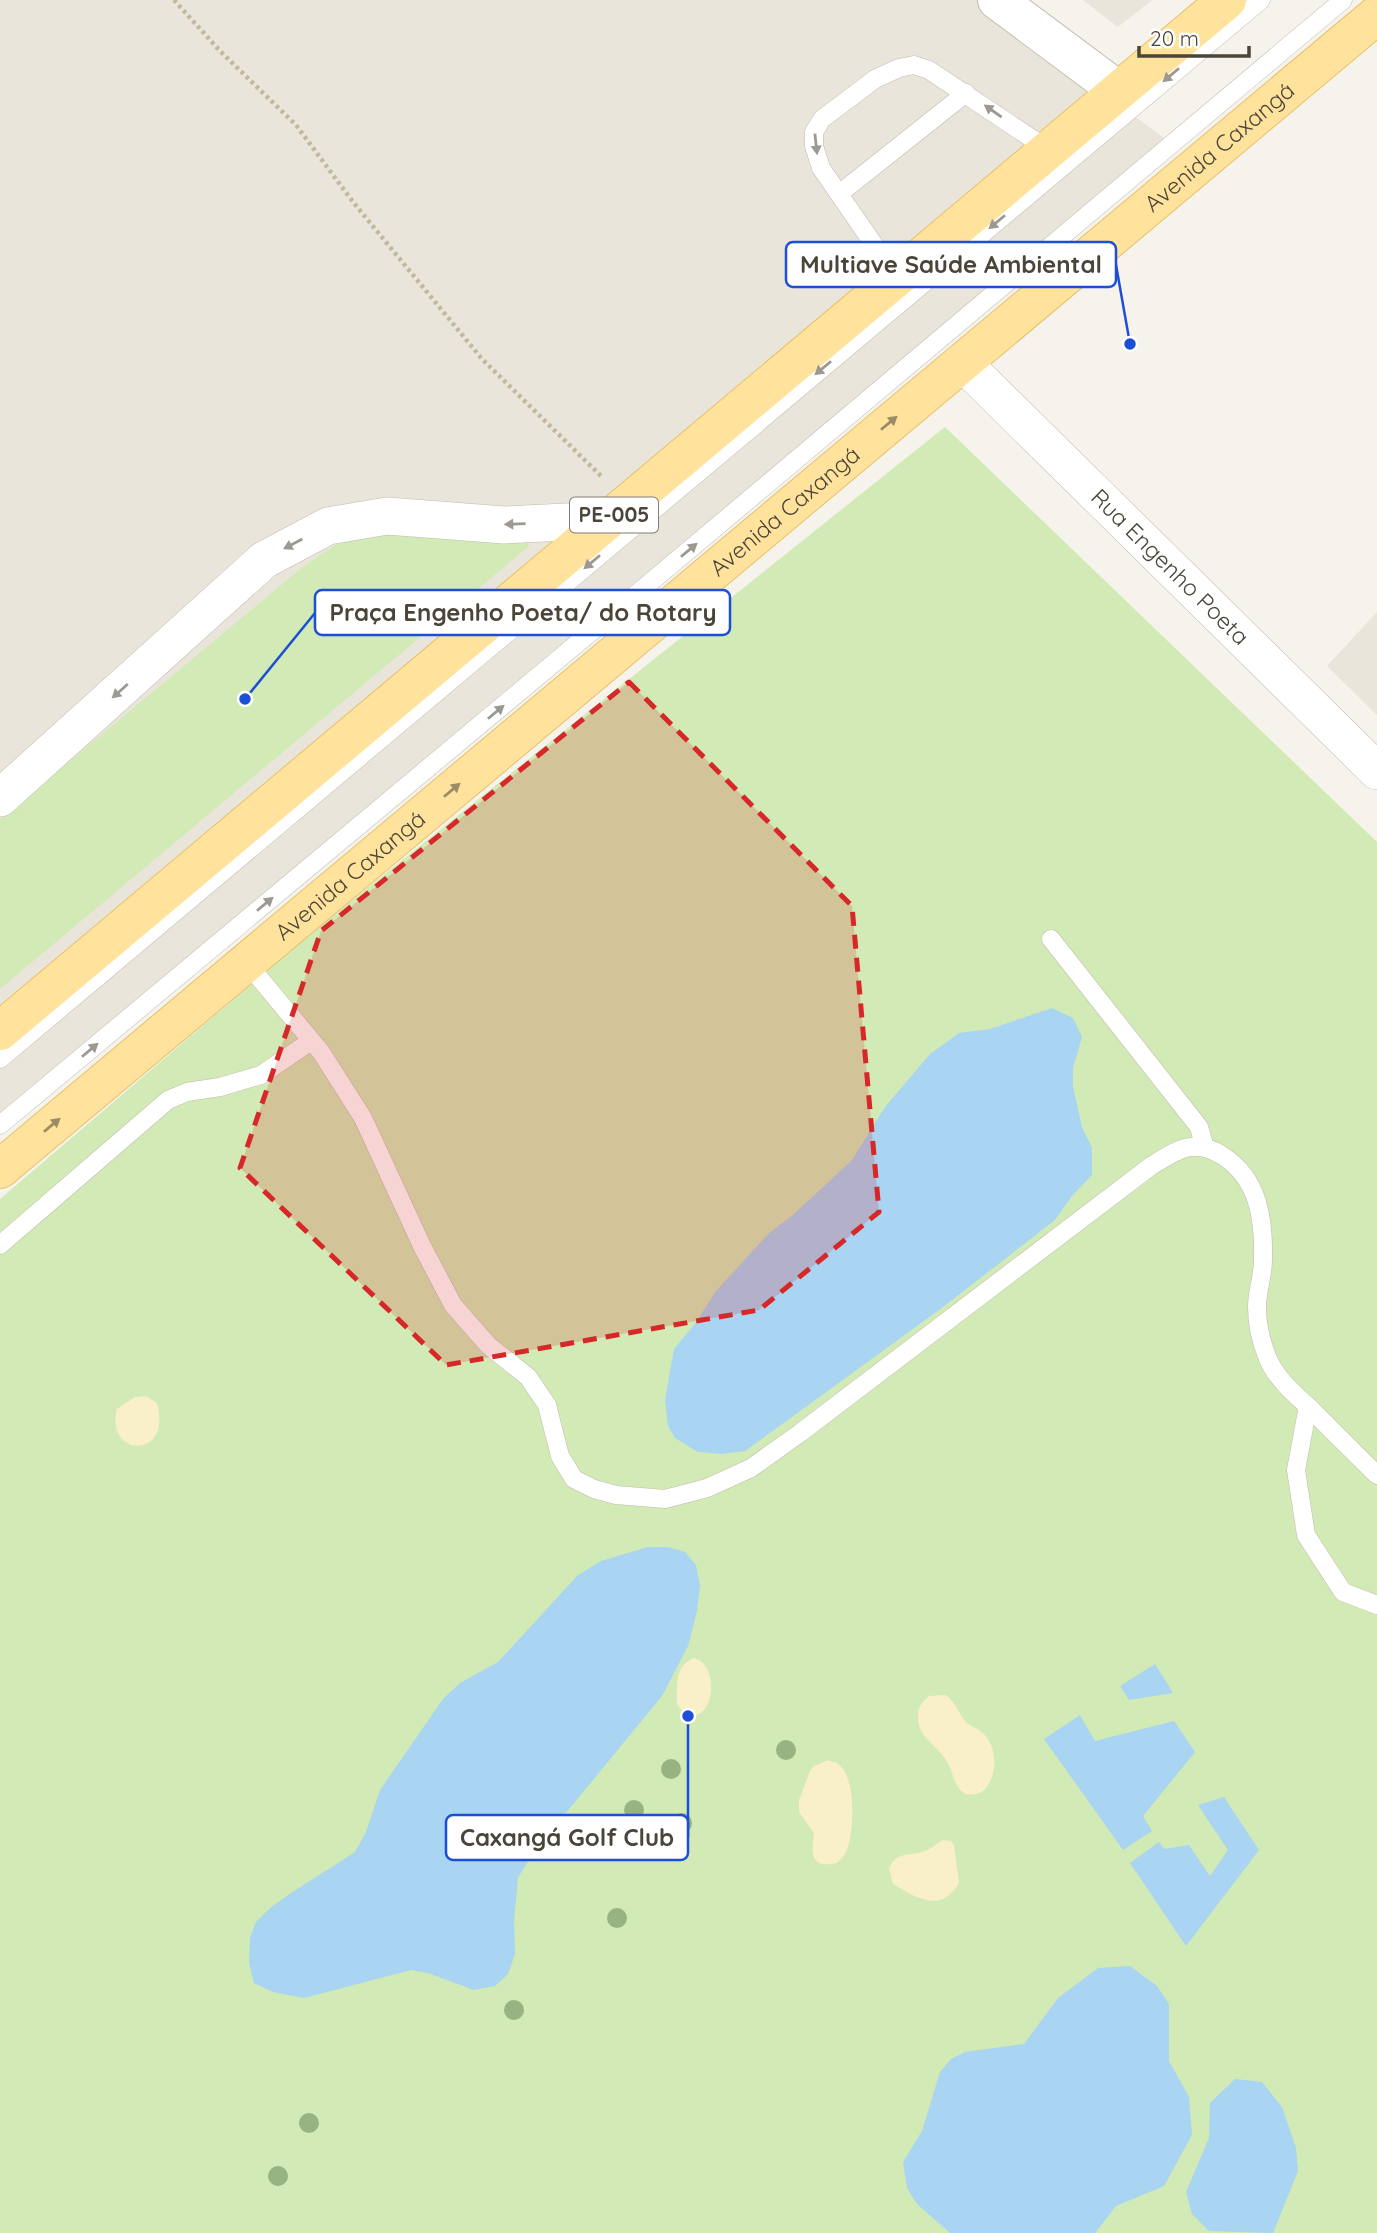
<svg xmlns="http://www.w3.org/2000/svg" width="1377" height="2233" viewBox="0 0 1377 2233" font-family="Quicksand,sans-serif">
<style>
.residential{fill:#eae5da}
.green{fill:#d2eab5}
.sand{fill:#f9efc9}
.water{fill:#a9d4f2}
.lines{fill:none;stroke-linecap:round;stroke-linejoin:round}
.service-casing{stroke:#c2bbae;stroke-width:19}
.minor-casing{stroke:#c2bbae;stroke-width:38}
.tertiary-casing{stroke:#c2bbae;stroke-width:40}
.primary-casing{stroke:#e6c16a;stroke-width:40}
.path{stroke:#c4b79f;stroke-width:4.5;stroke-dasharray:3.5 3.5;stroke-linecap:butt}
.service{stroke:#fff;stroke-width:18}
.minor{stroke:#fff;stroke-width:37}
.tertiary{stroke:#fff;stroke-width:38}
.primary{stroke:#ffe39c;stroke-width:38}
.tree{fill:#97b381}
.oneway{fill:#9c9892}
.oneway2{fill:#9c8c66}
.marked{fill:#d62828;fill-opacity:0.2;stroke:#d62828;stroke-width:5;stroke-dasharray:14 9;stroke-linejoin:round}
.labels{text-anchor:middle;stroke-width:5;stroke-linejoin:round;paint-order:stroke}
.shield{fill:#fff;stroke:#817c74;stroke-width:2}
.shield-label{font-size:21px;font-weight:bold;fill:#4b4439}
.street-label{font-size:23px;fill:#4b4439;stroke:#fff}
.leader{fill:none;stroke:#1d4ed8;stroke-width:2.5}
.callout-dot{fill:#1d4ed8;stroke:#fff;stroke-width:2.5}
.callout{fill:#fff;stroke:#1d4ed8;stroke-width:2.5}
.callout-label{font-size:24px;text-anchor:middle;font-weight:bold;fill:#4b4439}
</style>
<rect width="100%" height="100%" fill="#f6f3ec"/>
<g class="residential">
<polygon points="0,0 981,0 1173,145 0,1129"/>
<polygon points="1083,0 1152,0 1118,27"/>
<polygon points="1377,612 1377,715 1327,666"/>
</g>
<g class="green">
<polygon points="945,427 1377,842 1377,2233 0,2233 0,1199 322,924"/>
<polygon points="372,534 528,541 529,546 0,989 0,819 304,566 337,544"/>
</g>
<g class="sand">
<path d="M 146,1396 L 157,1403 C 173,1461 104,1457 117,1409 L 135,1397 Z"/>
<path d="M 694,1658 C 715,1662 718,1706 697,1715 L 684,1713 L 677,1704 C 677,1686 674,1666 694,1658 Z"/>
<path d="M 946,1695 C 956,1703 958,1712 965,1721 C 970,1727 978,1728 983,1733 C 997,1747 998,1772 986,1788 C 982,1793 973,1796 966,1794 C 956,1791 952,1771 948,1763 C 939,1747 919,1738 918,1719 C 917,1708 922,1702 929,1696 Z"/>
<path d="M 828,1760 C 831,1761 836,1762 838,1764 C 857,1777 854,1831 847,1850 C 845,1855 841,1859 837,1863 C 810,1869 811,1854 814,1833 L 799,1812 L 799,1800 L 810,1771 L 814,1766 Z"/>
<path d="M 943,1840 L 951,1841 L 954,1845 L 959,1883 C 941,1914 916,1898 893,1884 L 889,1869 C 895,1852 907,1856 922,1852 C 930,1850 936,1844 943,1840 Z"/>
</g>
<g class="water">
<polygon points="1052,1008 1073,1018 1082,1037 1073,1068 1073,1087 1082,1127 1092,1148 1092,1175 1072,1196 1055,1220 943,1307 745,1451 722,1454 698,1452 675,1438 668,1426 665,1400 674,1349 694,1325 716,1291 769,1233 793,1215 852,1160 885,1107 930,1054 959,1033 990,1029"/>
<polygon points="648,1547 668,1547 685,1552 696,1565 700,1585 697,1611 688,1646 662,1696 538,1847 518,1877 514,1921 515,1954 508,1974 495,1986 474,1990 428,1973 411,1970 304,1998 273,1992 254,1983 249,1963 250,1938 256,1922 269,1909 288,1895 355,1852 366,1832 380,1790 443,1699 460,1683 498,1662 578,1575 601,1561"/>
<polygon points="1155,1664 1173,1693 1129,1700 1120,1686"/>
<polygon points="1080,1715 1095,1741 1174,1721 1195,1752 1143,1816 1152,1831 1123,1850 1044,1739"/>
<polygon points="1224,1797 1259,1850 1186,1946 1130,1863 1159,1842 1164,1849 1189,1845 1210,1876 1228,1850 1198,1805"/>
<polygon points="1130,1966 1157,1986 1169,2004 1169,2061 1189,2097 1192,2135 1164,2186 1116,2206 1095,2233 950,2233 917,2204 907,2188 903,2162 922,2131 940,2072 951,2059 965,2052 1024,2044 1058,1998 1098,1968"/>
<polygon points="1235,2079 1262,2082 1282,2107 1296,2148 1298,2171 1273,2233 1209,2231 1192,2214 1186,2192 1209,2138 1210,2103"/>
</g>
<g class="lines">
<g class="service-casing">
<g id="service">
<polyline points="839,194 966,93"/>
<polyline points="897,278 821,168 814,146 814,132 822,119 875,79 899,68 914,65 929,70 1049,150"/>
<polyline points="1051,939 1199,1127 1205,1148"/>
<path d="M 246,962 L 321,1052 L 363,1118 L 422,1246 L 453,1305 L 488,1345 L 528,1377 L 547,1405 L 560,1456 L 574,1479 L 594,1489 L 616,1495 L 665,1499 L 707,1488 L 751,1468 L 800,1433 L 1151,1166 C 1177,1150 1194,1137 1223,1156 C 1259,1179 1264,1220 1263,1260 C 1263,1276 1257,1291 1257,1307 C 1257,1326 1261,1342 1268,1359 C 1277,1380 1297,1396 1313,1411 C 1334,1433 1356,1454 1377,1475"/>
<polyline points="0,1059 1261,0"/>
<polyline points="0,1125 621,607 1343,0"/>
<polyline points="0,1245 168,1100 187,1092 220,1087 261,1075 311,1041"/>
<polyline points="1308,1406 1296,1470 1306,1535 1343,1592 1377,1605"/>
</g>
</g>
<g class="minor-casing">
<g id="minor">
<path id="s1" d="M 962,362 L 1377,771"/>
<polyline points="0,798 264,560 328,526 387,516 504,525 608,520"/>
</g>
</g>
<g class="tertiary-casing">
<polyline id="tertiary" points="997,0 1119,91"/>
</g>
<g class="primary-casing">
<g id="primary">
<polyline points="0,1031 1227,0"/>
<path id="s2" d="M 0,1169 L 1377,15"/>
</g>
</g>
<polyline class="path" points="174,0 220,51 296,125 353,202 482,359 603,478"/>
<use href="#service" class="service"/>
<use href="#minor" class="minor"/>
<use href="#tertiary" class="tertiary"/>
<use href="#primary" class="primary"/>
</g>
<g class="tree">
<circle cx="786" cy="1750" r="10"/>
<circle cx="671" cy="1769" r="10"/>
<circle cx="634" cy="1810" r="10"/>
<circle cx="682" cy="1823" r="10"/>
<circle cx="617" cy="1918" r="10"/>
<circle cx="514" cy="2010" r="10"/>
<circle cx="309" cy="2123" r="10"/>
<circle cx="278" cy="2176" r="10"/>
</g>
<defs><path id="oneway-solid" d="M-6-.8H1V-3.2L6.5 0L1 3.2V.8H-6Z" transform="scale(1.75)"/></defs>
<g class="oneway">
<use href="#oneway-solid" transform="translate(1171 75) rotate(140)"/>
<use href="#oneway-solid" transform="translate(993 111) rotate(-145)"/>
<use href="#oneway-solid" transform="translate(816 144) rotate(84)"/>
<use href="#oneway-solid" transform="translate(997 222) rotate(140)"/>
<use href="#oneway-solid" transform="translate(823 368) rotate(140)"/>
<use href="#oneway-solid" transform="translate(515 524) rotate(178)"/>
<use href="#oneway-solid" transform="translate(293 544) rotate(152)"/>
<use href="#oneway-solid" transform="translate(689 550) rotate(-40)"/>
<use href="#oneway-solid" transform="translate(592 562) rotate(140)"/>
<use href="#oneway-solid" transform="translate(120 691) rotate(138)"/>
<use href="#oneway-solid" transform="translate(496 712) rotate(-40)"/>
<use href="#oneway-solid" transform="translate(265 904) rotate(-40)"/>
<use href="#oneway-solid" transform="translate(90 1050) rotate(-40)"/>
</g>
<g class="oneway2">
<use href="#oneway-solid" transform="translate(889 423) rotate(-40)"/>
<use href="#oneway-solid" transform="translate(452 790) rotate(-40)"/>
<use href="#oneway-solid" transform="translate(52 1125) rotate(-40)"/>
</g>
<path class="marked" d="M 629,682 L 852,906 L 879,1212 L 759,1310 L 446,1365 L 240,1168 L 321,931 Z"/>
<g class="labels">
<rect class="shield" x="570" y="497.5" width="88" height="35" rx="5"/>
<g class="shield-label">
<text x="614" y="522">PE-005</text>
</g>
<g class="street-label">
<text dy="8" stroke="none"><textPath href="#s2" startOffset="1591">Avenida Caxangá</textPath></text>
<text dy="8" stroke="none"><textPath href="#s2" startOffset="1024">Avenida Caxangá</textPath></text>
<text dy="8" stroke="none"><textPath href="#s1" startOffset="292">Rua Engenho Poeta</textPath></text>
<text dy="8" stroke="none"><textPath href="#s2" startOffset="457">Avenida Caxangá</textPath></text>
</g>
</g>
<path class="leader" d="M1130 344L1116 265M245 699L315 613M688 1716L688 1837"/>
<g class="callout-dot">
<circle cx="1130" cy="344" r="7"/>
<circle cx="245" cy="699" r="7"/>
<circle cx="688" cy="1716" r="7"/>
</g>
<g class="callout">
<rect x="786" y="242" width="330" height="45" rx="7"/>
<rect x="315" y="590" width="415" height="45" rx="7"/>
<rect x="446" y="1815" width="242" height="45" rx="7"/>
</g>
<g class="callout-label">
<text x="951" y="273">Multiave Saúde Ambiental</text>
<text x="523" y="621">Praça Engenho Poeta/ do Rotary</text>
<text x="567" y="1846">Caxangá Golf Club</text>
</g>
<path d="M1139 46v10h110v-10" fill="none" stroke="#4b4439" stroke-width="3.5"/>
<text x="1150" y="46" font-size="21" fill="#4b4439" stroke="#ffffff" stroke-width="5" paint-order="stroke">20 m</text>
</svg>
